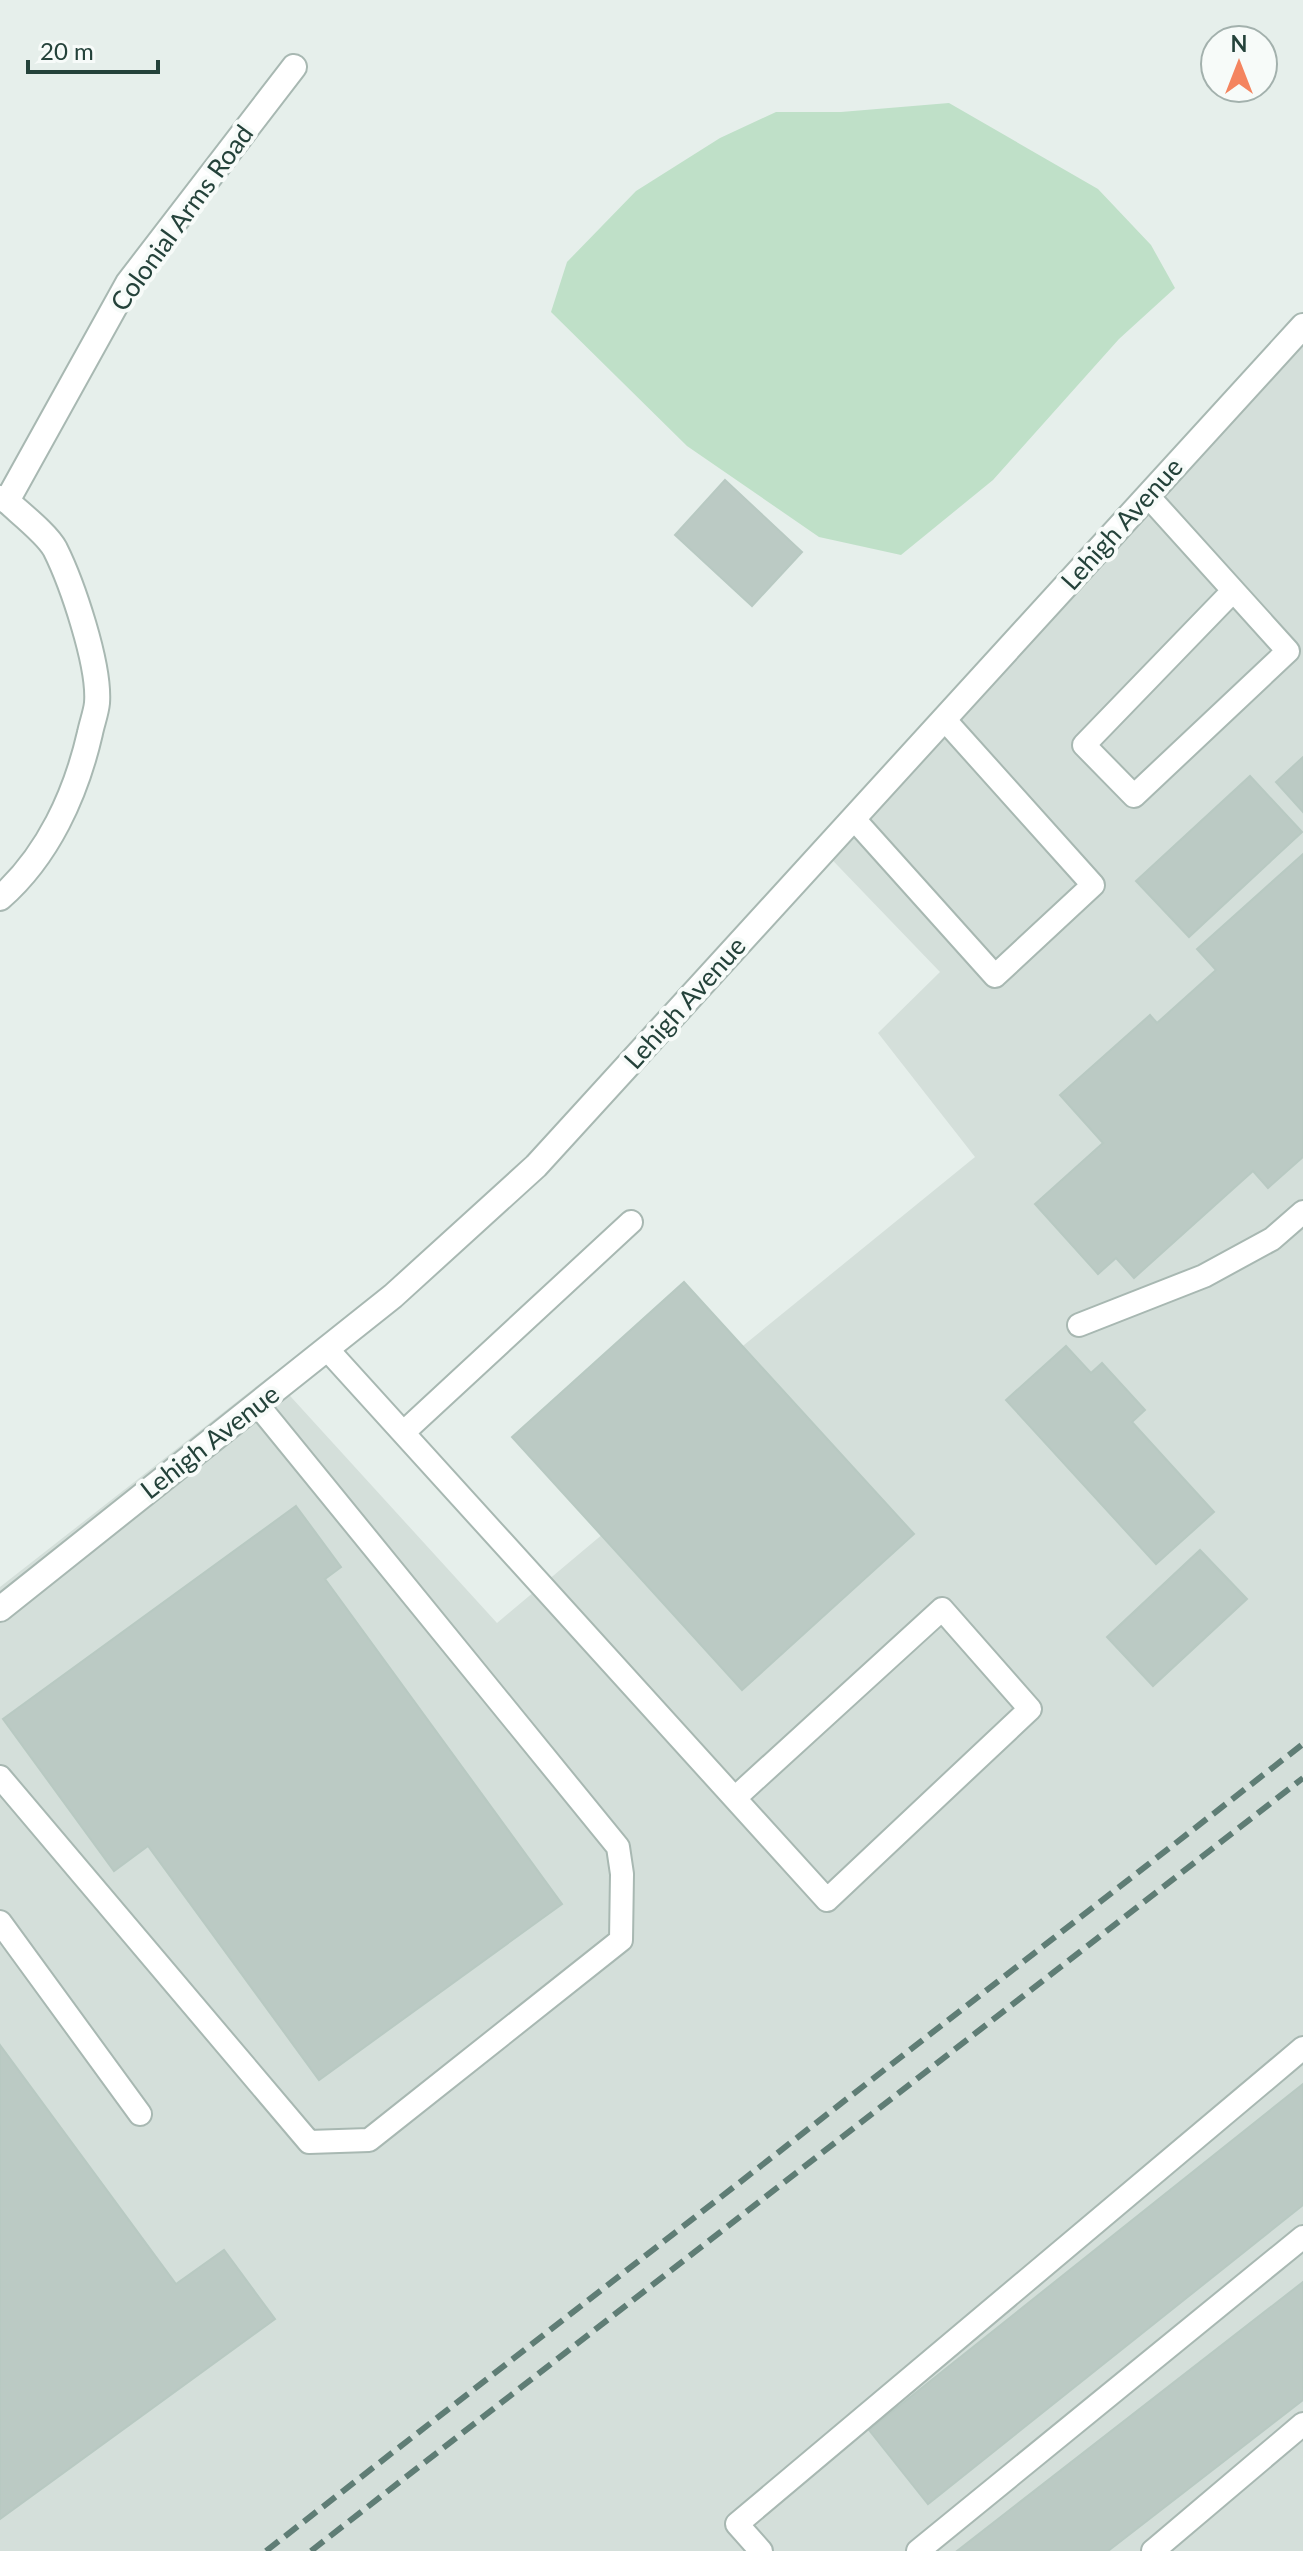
<svg xmlns="http://www.w3.org/2000/svg" width="1303" height="2551" viewBox="0 0 1303 2551" font-family="Lato,sans-serif">
<style>
.built{fill:#d4dfda}
.green{fill:#bfe0c8}
.building{fill:#bbcac4;stroke:#b8c9c2;stroke-width:2}
.lines{fill:none;stroke-linecap:round;stroke-linejoin:round}
.lane-casing{stroke:#a8b8b2;stroke-width:26}
.street-casing{stroke:#a8b8b2;stroke-width:28}
.lane{stroke:#fff;stroke-width:22}
.street{stroke:#fff;stroke-width:24}
.rail{stroke:#5f7d75;stroke-width:6;stroke-dasharray:16 8;stroke-linecap:butt}
.labels{text-anchor:middle;stroke-width:8;stroke-linejoin:round;paint-order:stroke}
.street-label{font-size:26px;fill:#24423a;stroke:#f7fbf9}
</style>
<rect width="100%" height="100%" fill="#e6efeb"/>
<polygon class="built" points="1303,321 1303,2551 0,2551 0,1587 271,1375 497,1623 635,1507 599,1463 975,1157 878,1033 940,972 815,842"/>
<polygon class="green" points="949,103 1098,189 1151,245 1175,288 1119,339 993,480 901,555 819,537 687,446 551,312 567,262 636,191 720,138 776,112 841,112"/>
<g class="building">
<polygon points="725,480 802,552 752,606 675,535"/>
<polygon points="1303,757 1303,812 1276,782"/>
<polygon points="1250,776 1302,832 1189,937 1136,881"/>
<polygon points="1303,854 1303,1157 1268,1188 1253,1171 1134,1278 1116,1258 1098,1274 1035,1204 1103,1143 1060,1095 1150,1015 1157,1023 1216,970 1197,949"/>
<polygon points="684,1282 914,1534 742,1690 512,1437"/>
<polygon points="1066,1346 1091,1373 1102,1363 1145,1410 1132,1422 1214,1512 1156,1564 1006,1400"/>
<polygon points="296,1506 341,1567 325,1579 562,1904 319,2080 148,1846 114,1871 3,1719"/>
<polygon points="1200,1550 1247,1599 1153,1686 1107,1637"/>
<polygon points="0,2045 176,2284 224,2250 275,2319 0,2519"/>
<polygon points="1303,2084 1303,2205 928,2504 869,2430"/>
<polygon points="1303,2282 1303,2400 1108,2551 957,2551"/>
</g>
<g class="lines">
<g class="lane-casing">
<g id="lane">
<polyline points="1148,496 1288,651 1134,796 1084,745 1232,592"/>
<polyline points="854,819 995,976 1093,885 944,719"/>
<polyline points="1079,1325 1204,1276 1272,1239 1303,1212"/>
<polyline points="327,1349 827,1900 1030,1709 942,1609 736,1797"/>
<polyline points="404,1432 631,1222"/>
<polyline points="0,1777 309,2142 369,2140 621,1940 622,1874 618,1847 257,1404"/>
<polyline points="0,1922 140,2114"/>
<polyline points="761,2551 737,2524 1303,2048"/>
<polyline points="918,2551 1303,2237"/>
<polyline points="1153,2551 1303,2424"/>
</g>
</g>
<g class="street-casing">
<g id="street">
<path d="M 0,498 L 7,501 C 21,514 47,534 55,549 C 72,583 100,665 97,703 C 96,713 92,723 90,733 C 76,794 48,856 0,898"/>
<polyline points="7,501 128,283 294,67"/>
<polyline points="0,1609 393,1296 536,1166 1303,326"/>
</g>
</g>
<use href="#lane" class="lane"/>
<use href="#street" class="street"/>
<g class="rail">
<polyline points="266,2551 1303,1744"/>
<polyline points="311,2551 1303,1778"/>
</g>
</g>
<g class="labels">
<g class="street-label">
<text transform="translate(182 218) rotate(-54)" y="9">Colonial Arms Road</text>
<text transform="translate(1122 524) rotate(-48)" y="9">Lehigh Avenue</text>
<text transform="translate(685 1003) rotate(-48)" y="9">Lehigh Avenue</text>
<text transform="translate(210 1442) rotate(-38)" y="9">Lehigh Avenue</text>
</g>
</g>
<g transform="translate(1239 64)"><circle r="38" fill="#f7fbf9" stroke="#a3b1ad" stroke-width="2"/>
<path d="M0-6L14 30L0 20L-14 30Z" fill="#f4845f"/>
<text y="-12" font-size="22" font-weight="bold" text-anchor="middle" fill="#24423a">N</text>
</g>
<path d="M28 60v12h130v-12" fill="none" stroke="#24423a" stroke-width="4"/>
<text x="40" y="60" font-size="24" fill="#24423a" stroke="#f7fbf9" stroke-width="6" paint-order="stroke">20 m</text>
</svg>
